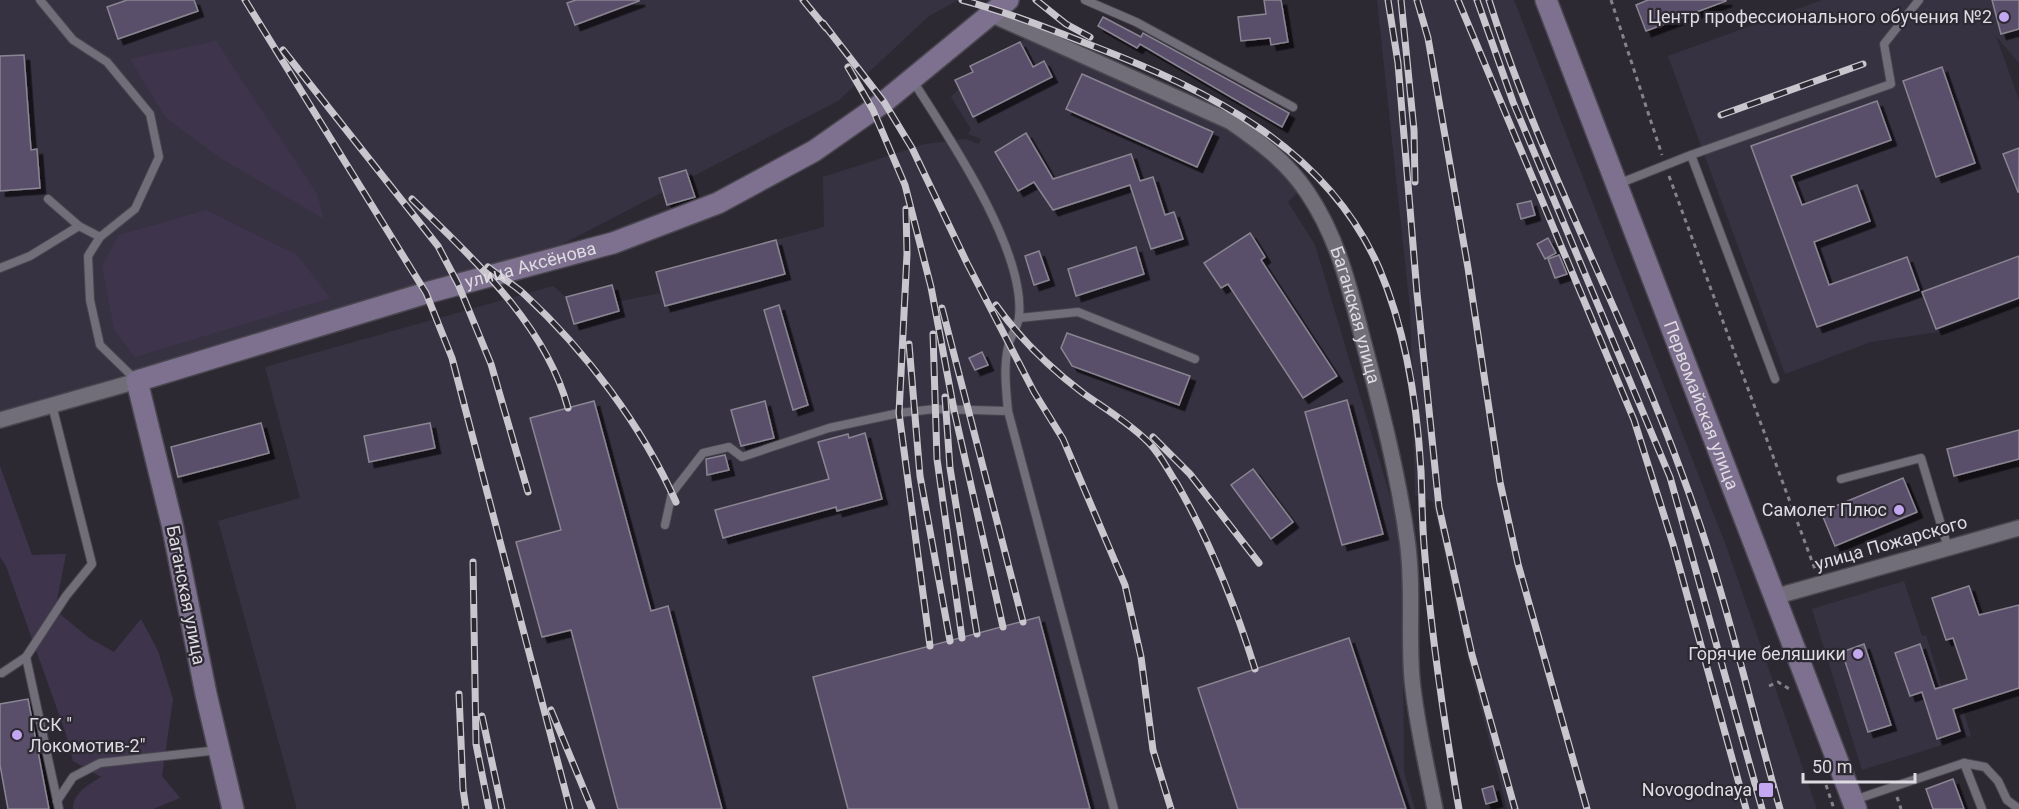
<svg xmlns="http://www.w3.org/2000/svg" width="2019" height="809" viewBox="0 0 2019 809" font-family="Roboto,sans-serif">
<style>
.built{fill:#373241}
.green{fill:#3e354d}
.building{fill:#5a4f6b;stroke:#898591;stroke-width:1.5;filter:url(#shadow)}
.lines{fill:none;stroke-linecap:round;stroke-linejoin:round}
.lane-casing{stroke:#49464f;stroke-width:10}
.street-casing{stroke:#49464f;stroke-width:18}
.secondary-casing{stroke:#49464f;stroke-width:24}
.path{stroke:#86828b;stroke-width:3;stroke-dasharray:4.5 4.5;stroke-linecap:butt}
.lane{stroke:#726e79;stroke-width:8}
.street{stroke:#726e79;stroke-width:15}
.secondary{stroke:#7d718f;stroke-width:21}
.rail-casing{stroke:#c9c6ce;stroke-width:7}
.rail{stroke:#2d2933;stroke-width:4.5;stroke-dasharray:14;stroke-linecap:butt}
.poi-dot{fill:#c4a7f1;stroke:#2d2933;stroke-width:2}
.labels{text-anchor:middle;stroke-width:4.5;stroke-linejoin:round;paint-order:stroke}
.poi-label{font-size:18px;fill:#dedbe2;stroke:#2d2933;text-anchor:end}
.street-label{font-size:18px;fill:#dedbe2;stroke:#2d2933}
</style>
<defs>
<filter id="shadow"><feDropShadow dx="5.5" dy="5.5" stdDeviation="0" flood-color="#0009"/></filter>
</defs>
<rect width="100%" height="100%" fill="#2d2933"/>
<g class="built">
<polygon points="0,0 958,0 929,16 838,101 555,248 159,363 0,415"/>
<polygon points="1377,0 1514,0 1728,551 1817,809 1507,809 1468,659 1433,502 1415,495 1410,308"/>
<polygon points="1822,0 2019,0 2019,63 1996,36 2019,100 2019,302 1937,332 1871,342 1785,374 1668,56"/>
<polygon points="1025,39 1217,123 1257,148 1283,170 1299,191 1288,202 1315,245 1402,536 1404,772 1415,809 297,809 218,521 300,498 265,367 553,286 566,297 612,285 617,302 660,293 656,272 824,227 823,177 925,144 966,139 979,144 981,139 968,134 971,129 951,97 959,89 955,80 973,72 970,66"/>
<polygon points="1904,581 1922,636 1926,635 1941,685 1948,683 1957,710 1963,709 1971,736 1862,770 1812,609"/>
</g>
<g class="green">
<polygon points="216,41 317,194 324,219 222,159 166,118 130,59"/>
<polygon points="206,210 297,255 330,298 135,357 114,329 102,266 119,235"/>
<path d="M 0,466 L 32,555 L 66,554 L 55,610 L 89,638 L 114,652 L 141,619 L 158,651 L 173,699 L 162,776 L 180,798 L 153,809 L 73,809 C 73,793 88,785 101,777 L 73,761 L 66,734 L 6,566 L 0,557 Z"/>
</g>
<g class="building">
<polygon points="127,0 194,0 198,11 118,39 107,7"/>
<polygon points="576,0 639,0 639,1 575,25 567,3"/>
<polygon points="1264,0 1281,0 1288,42 1271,45 1270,38 1241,41 1238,17 1266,14"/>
<polygon points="1648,0 1726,0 1726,1 1646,31 1636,5"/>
<polygon points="1992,0 2019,0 2019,29 2001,34"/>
<polygon points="1103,17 1141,37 1143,33 1289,113 1282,127 1140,44 1137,48 1098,26"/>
<polygon points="1020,42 1033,67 1044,61 1052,77 973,117 955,80 973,72 970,66"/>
<polygon points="24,55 31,150 37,149 40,188 0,191 0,56"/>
<polygon points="1942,67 1975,163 1936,177 1903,81"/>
<polygon points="1082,74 1213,132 1197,167 1066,109"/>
<polygon points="1877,101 1891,140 1791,176 1802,205 1857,185 1870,221 1814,242 1829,285 1907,257 1919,290 1817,327 1751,146"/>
<polygon points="1026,133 1053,179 1131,154 1140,181 1153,177 1165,215 1174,212 1183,239 1151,249 1130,185 1053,210 1034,182 1018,191 995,152"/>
<polygon points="2019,148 2019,192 2018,192 2003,154"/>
<polygon points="686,170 695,197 667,205 659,178"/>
<polygon points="1531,201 1535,215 1521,219 1517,204"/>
<polygon points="1250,233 1265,257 1261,260 1337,376 1303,398 1228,284 1221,288 1204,263"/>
<polygon points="1548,238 1556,253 1545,259 1537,244"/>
<polygon points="776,240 785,274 665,306 656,272"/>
<polygon points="1136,247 1144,274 1076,296 1068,269"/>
<polygon points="1039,251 1049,280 1034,285 1025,256"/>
<polygon points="1559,255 1567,274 1555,278 1548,259"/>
<polygon points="2019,256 2019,298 1936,329 1922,292"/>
<polygon points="612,285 619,311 574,324 566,297"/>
<polygon points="779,305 808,405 793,410 764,310"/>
<polygon points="1067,333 1190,376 1179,405 1072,366 1061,348"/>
<polygon points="982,352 988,365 975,370 969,358"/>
<polygon points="1347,400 1383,534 1342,545 1305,412"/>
<polygon points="594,401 651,611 668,606 722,809 618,809 571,630 542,637 516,542 561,530 530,418"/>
<polygon points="765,401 774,438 741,446 731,410"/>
<polygon points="261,423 269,453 178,477 171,447"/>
<polygon points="430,423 435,448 369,462 364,436"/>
<polygon points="2019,430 2019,459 1954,476 1947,449"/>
<polygon points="865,433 882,499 837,511 836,507 723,538 715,510 829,479 818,442 848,434 849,438"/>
<polygon points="725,455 729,470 707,475 706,459"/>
<polygon points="1253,469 1293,522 1271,539 1231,485"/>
<polygon points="1903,478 1917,512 1835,546 1821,512"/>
<polygon points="1969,586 1979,615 2019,605 2019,688 1953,709 1960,731 1937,739 1922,692 1910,696 1895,653 1920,644 1935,689 1967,679 1953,638 1946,640 1932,598"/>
<polygon points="1039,617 1090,809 848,809 813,677"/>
<polygon points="1349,638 1406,809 1238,809 1198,688"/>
<polygon points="1864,644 1891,725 1868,732 1842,652"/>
<polygon points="28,699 49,809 8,809 0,765 0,704"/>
<polygon points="1953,779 1964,809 1933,809 1926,789"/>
<polygon points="1493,786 1497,801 1486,804 1482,789"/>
</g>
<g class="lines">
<g class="lane-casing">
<g id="lane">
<polyline points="40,0 73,40 107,62 150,114 159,157 135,209 100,237 88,256 90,300 100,345 137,381"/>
<polyline points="1085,0 1136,22 1293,107"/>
<path d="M 913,81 C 948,136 1026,250 1019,317 C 1018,326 1012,334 1009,343 C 1003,365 1006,389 1008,411 L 1114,809"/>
<polyline points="1691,155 1891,84 1884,44 1919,0"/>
<polyline points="1618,184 1691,155 1775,379"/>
<polyline points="48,199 79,226 100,237"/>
<polyline points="0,268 30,256 79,226"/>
<polyline points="1019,318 1078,312 1195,359"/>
<polyline points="1841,479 1921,458 1948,548"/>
<polyline points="665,525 672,493 703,453 729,447 742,457 829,428 899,413 935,409 1008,411"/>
<polyline points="26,657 59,809"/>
<polyline points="2,673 26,657 66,596 92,564 52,405"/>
<polyline points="1964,763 1982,809"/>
<polyline points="1854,800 1964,763 1985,767 1998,781 2007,800 2019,809"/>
<polyline points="57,801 73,777 100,763 219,750"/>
</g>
</g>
<g class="street-casing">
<g id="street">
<path id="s1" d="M 990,14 L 1231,122 C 1260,142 1287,162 1307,192 C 1339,239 1350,290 1364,344 C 1381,408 1398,474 1407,539 C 1414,586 1408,633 1412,679 C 1416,722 1427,767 1435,809"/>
<polyline points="0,420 137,381"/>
<polyline points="1774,597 2019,528"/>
</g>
</g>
<g class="secondary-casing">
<g id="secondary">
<path id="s2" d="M 1546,0 L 1856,809"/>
<path id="s3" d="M 233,809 L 206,694 L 172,524 L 137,381 L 426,293 L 613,243 L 718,203 L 814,151 L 884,102 L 1008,0"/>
</g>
</g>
<g class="path">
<polyline points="1611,0 1662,155"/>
<polyline points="1669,176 1816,572"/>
<polyline points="1769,686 1778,682 1791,690"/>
<polyline points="1826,785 1834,809"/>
<polyline points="1897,797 1901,809"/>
</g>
<use href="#lane" class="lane"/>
<use href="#street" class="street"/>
<use href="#secondary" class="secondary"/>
<g class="rail-casing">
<g id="rail">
<polyline points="245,0 426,293 452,358 570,809"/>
<polyline points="803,0 826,28"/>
<path d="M 962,0 C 1007,12 1050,29 1093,46 C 1208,90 1327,148 1379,268 C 1406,331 1417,403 1421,471 C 1422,496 1422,520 1424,545 C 1431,633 1444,722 1459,809"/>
<polyline points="1036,0 1066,24 1090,37"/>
<polyline points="1388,0 1398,63 1417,293 1439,507 1472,655 1515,809"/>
<polyline points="1401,0 1414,130 1415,182"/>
<polyline points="1417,0 1428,38 1468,268 1500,482 1518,564 1587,809"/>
<polyline points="1458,0 1634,420 1673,544 1746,809"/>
<polyline points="1477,0 1513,102 1670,477 1762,809"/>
<path d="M 1489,0 C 1540,163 1624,314 1682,474 C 1723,583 1748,697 1780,809"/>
<polyline points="823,23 884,102 912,148 967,263 1034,392 1063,439 1125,585 1141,657 1153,750 1171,809"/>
<polyline points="283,50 438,246 458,284 491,364 528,492"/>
<polyline points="848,67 873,110 905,185 931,287 954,410 1003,627"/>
<polyline points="1721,115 1863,64"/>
<path d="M 412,199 C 472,258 545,323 568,408"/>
<polyline points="906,209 907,254 899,413 930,646"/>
<path d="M 488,267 C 499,276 513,284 524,294 C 586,351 642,426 676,502"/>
<path d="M 996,305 C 1020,339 1050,368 1083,393 C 1104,408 1126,421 1145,439 C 1159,451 1167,469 1177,484 C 1211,543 1235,605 1255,669"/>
<polyline points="942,308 1023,622"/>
<polyline points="933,334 937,459 962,638"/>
<polyline points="909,344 920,476 950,641"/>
<polyline points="945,397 950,468 977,634"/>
<polyline points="1153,437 1190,474 1259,563"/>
<polyline points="473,562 476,744 489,809"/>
<polyline points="459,694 463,789 466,809"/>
<polyline points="551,710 592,809"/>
<polyline points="482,716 502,809"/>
</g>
</g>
<use href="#rail" class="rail"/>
</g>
<g class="poi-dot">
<circle cx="2004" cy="17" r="6"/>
<circle cx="1899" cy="510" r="6"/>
<circle cx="1858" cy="654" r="6"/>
<circle cx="17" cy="735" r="6"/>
<rect x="1758" y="782" width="16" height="16" rx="3"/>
</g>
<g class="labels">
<g class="poi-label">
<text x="1992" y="23">Центр профессионального обучения №2</text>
<text x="1887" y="516">Самолет Плюс</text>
<text x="1846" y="660">Горячие беляшики</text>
<text x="29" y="731" text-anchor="start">ГСК "<tspan x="29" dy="21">Локомотив-2"</tspan></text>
<text x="1752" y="796">Novogodnaya</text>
</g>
<g class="street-label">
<text dy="6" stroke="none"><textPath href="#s3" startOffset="849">улица Аксёнова</textPath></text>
<text dy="6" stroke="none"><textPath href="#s1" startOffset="501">Баганская улица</textPath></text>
<text dy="6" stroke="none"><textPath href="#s2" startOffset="434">Первомайская улица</textPath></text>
<text transform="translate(1891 543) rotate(-16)" y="6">улица Пожарского</text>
<text transform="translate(186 595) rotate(79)" y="6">Баганская улица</text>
</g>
</g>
<path d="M1803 773v9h112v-9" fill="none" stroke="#dedbe2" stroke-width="3"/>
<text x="1812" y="773" font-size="18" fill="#dedbe2" stroke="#2d2933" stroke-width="4.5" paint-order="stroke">50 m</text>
</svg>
